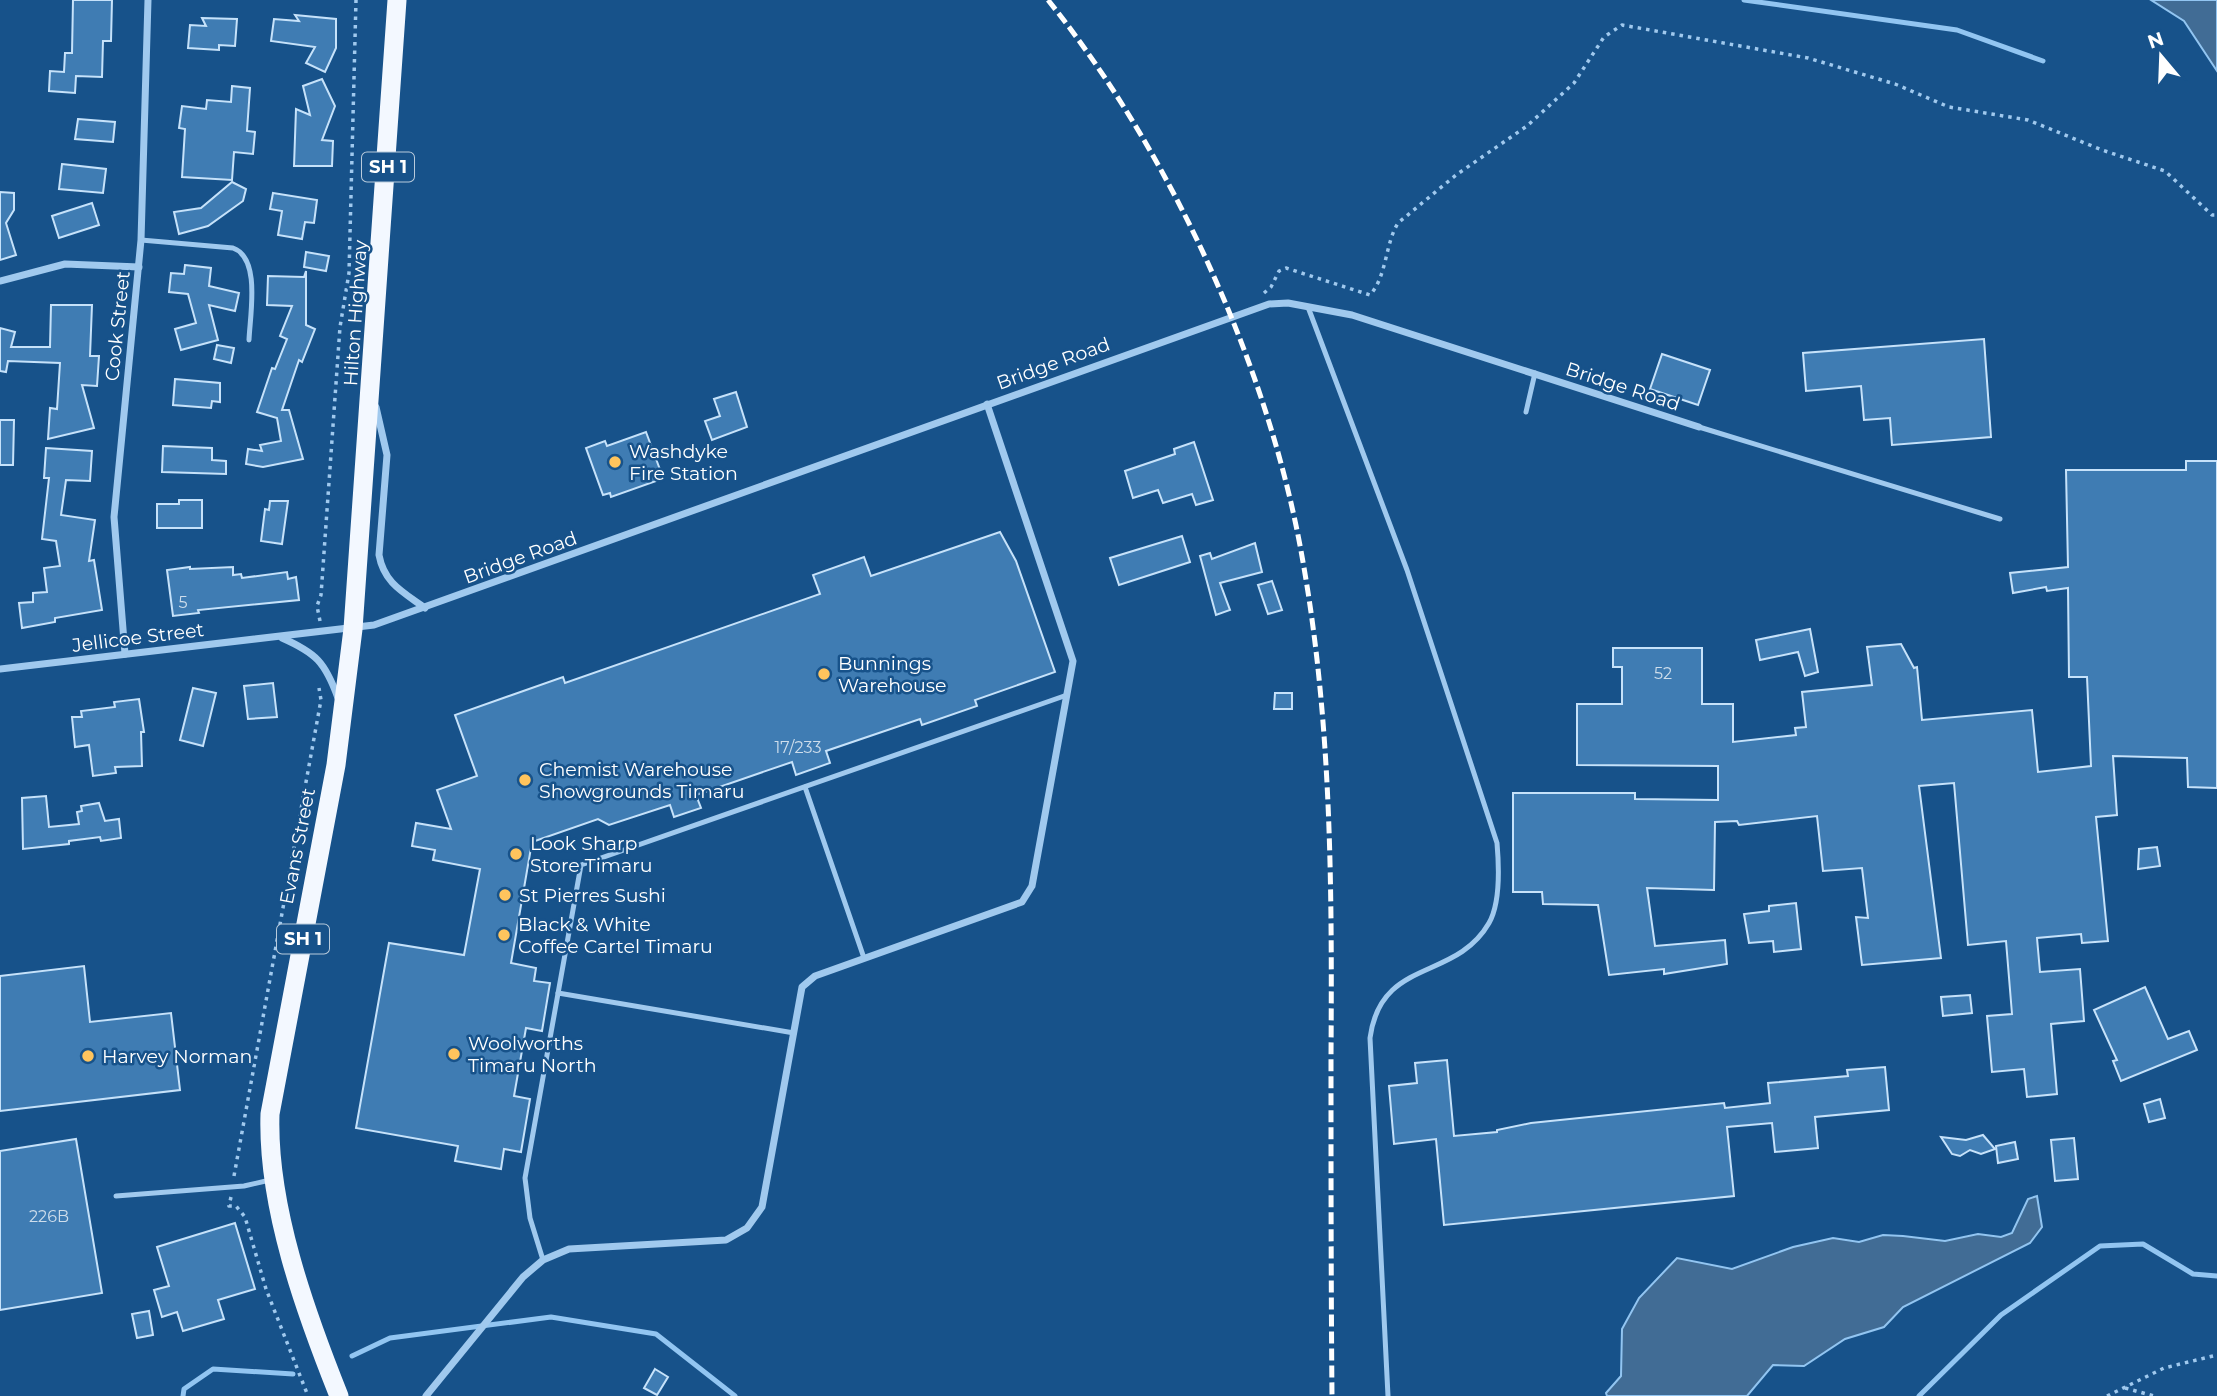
<svg xmlns="http://www.w3.org/2000/svg" width="2217" height="1396" viewBox="0 0 2217 1396" font-family="Montserrat,sans-serif">
<style>
.water{fill:#416c95;stroke:#92c5f1;stroke-width:2}
.lines{fill:none;stroke-linecap:round;stroke-linejoin:round}
.stream{stroke:#92c5f1;stroke-width:5}
.building{fill:#3f7cb3;stroke:#c6e2fa;stroke-width:2}
.path{stroke:#a0c9ee;stroke-width:3.5;stroke-dasharray:3.5 5;stroke-linecap:butt}
.service{stroke:#a0c9ee;stroke-width:5}
.minor{stroke:#a0c9ee;stroke-width:7}
.trunk{stroke:#f3f8ff;stroke-width:19}
.rail{stroke:#fff;stroke-width:5;stroke-dasharray:12 5;stroke-linecap:butt}
.poi-dot{fill:#ffc45d;stroke:#17528a;stroke-width:2.5}
.labels{text-anchor:middle;stroke-width:5;stroke-linejoin:round;paint-order:stroke}
.number-label{font-size:16px;fill:#cfdeec}
.shield{fill:#17528a;stroke:#b9cbdc;stroke-width:2}
.shield-label{font-size:18px;font-weight:bold;fill:#fff}
.street-label{font-size:19px;fill:#fff;stroke:#17528a}
.poi-label{font-size:19px;fill:#fff;stroke:#17528a;text-anchor:start}
</style>
<rect width="100%" height="100%" fill="#17528a"/>
<g class="water">
<polygon points="2151,0 2217,0 2217,71 2184,21"/>
<polygon points="2037,1196 2042,1227 2030,1243 1903,1307 1884,1327 1845,1339 1804,1366 1773,1365 1747,1396 1607,1396 1606,1393 1621,1376 1622,1329 1639,1298 1677,1258 1732,1269 1793,1247 1833,1238 1859,1242 1883,1235 1903,1236 1945,1241 1978,1234 2001,1237 2012,1233 2028,1199"/>
</g>
<g class="lines">
<g class="stream">
<polyline points="1744,0 1957,30 2043,61"/>
<polyline points="352,1356 390,1338 551,1317 656,1334 735,1396"/>
<polyline points="183,1396 184,1389 213,1369 293,1374"/>
<polyline points="1919,1396 2001,1315 2100,1246 2143,1244 2193,1274 2217,1276"/>
</g>
</g>
<g class="building">
<polygon points="73,0 112,0 111,41 103,41 102,77 76,76 75,93 49,91 50,71 64,72 65,53 72,53"/>
<polygon points="295,15 336,19 336,48 325,72 306,63 315,47 271,41 274,19 299,21"/>
<polygon points="202,18 237,19 235,46 219,45 219,50 188,48 190,25 206,26"/>
<polygon points="322,79 335,106 322,140 333,141 332,166 294,166 296,109 310,115 303,86"/>
<polygon points="232,86 250,88 247,131 255,132 253,154 234,152 232,180 182,177 185,129 179,128 182,106 206,109 207,100 231,102"/>
<polygon points="78,119 115,122 113,142 75,139"/>
<polygon points="62,164 106,169 103,193 59,189"/>
<polygon points="232,182 246,189 243,201 208,226 179,234 174,212 201,208"/>
<polygon points="0,192 14,193 14,210 6,223 16,255 0,260"/>
<polygon points="273,193 317,200 314,223 305,222 302,239 278,235 282,211 270,209"/>
<polygon points="92,203 99,225 59,238 52,216"/>
<polygon points="306,252 329,256 326,271 304,267"/>
<polygon points="185,265 211,268 209,286 239,293 235,311 209,305 218,340 181,350 175,329 196,323 188,294 169,292 171,273 184,274"/>
<polygon points="306,271 306,325 315,329 302,362 299,360 282,410 289,410 303,459 263,467 246,464 248,449 262,451 260,445 281,441 277,418 257,412 272,368 275,369 287,339 280,336 292,306 267,305 268,276 304,277"/>
<polygon points="51,305 92,305 90,356 99,356 97,386 82,385 94,428 48,439 50,408 57,409 60,363 8,361 6,372 0,371 0,328 15,332 11,347 50,347"/>
<polygon points="1984,339 1991,437 1892,445 1890,418 1864,420 1861,386 1806,391 1803,353"/>
<polygon points="217,345 234,348 231,363 214,359"/>
<polygon points="1662,354 1710,370 1698,405 1650,389"/>
<polygon points="175,379 220,383 220,402 212,401 211,408 173,405"/>
<polygon points="736,392 747,427 712,440 705,421 720,416 714,399"/>
<polygon points="0,420 14,420 13,465 0,465"/>
<polygon points="646,432 662,475 657,476 659,480 611,497 610,493 603,495 586,448 605,441 607,446"/>
<polygon points="1194,442 1213,500 1196,505 1192,494 1163,503 1158,490 1133,498 1125,471 1175,454 1174,449"/>
<polygon points="163,446 212,448 212,460 226,461 226,474 162,472"/>
<polygon points="46,448 92,451 90,481 66,480 61,515 95,520 89,561 94,560 102,610 55,618 55,622 22,628 19,603 33,602 33,593 47,592 44,568 60,566 56,541 42,539 49,478 44,478"/>
<polygon points="2186,461 2217,461 2217,788 2188,787 2187,758 2113,756 2117,815 2096,817 2108,941 2082,943 2081,934 2037,938 2040,972 2080,969 2084,1021 2051,1024 2057,1094 2027,1097 2024,1069 1992,1072 1987,1016 2012,1014 2006,941 1968,945 1954,783 1919,786 1941,958 1862,965 1856,917 1868,918 1862,868 1823,871 1817,816 1739,825 1737,821 1715,822 1714,890 1647,888 1655,946 1725,940 1727,964 1664,974 1664,969 1609,975 1598,905 1543,904 1542,892 1513,892 1513,793 1635,793 1635,799 1718,800 1718,766 1577,765 1577,704 1622,704 1622,667 1613,667 1613,648 1702,648 1702,704 1733,704 1733,742 1796,735 1795,728 1806,727 1802,692 1872,685 1867,647 1901,644 1914,668 1917,667 1922,720 2032,710 2038,772 2091,766 2087,677 2069,677 2068,588 2047,591 2046,587 2013,593 2010,573 2068,567 2066,470 2186,470"/>
<polygon points="179,500 202,500 202,528 157,528 157,504 179,504"/>
<polygon points="270,501 288,501 282,544 261,541 265,509 269,510"/>
<polygon points="1000,532 1016,561 1055,672 975,700 977,706 922,725 920,719 826,751 830,763 796,775 792,762 696,795 701,808 674,817 670,805 609,825 598,819 532,842 511,963 536,968 534,981 550,983 542,1031 526,1028 514,1096 530,1099 521,1152 504,1149 501,1169 455,1161 458,1146 356,1128 389,943 464,955 480,869 433,860 435,850 412,846 416,823 451,829 437,790 477,776 455,715 563,677 565,683 820,594 813,575 864,557 871,576"/>
<polygon points="1182,536 1190,562 1119,585 1110,558"/>
<polygon points="1255,543 1262,572 1220,583 1230,610 1216,615 1200,556 1210,553 1212,559"/>
<polygon points="190,567 190,569 233,567 233,575 241,574 242,578 287,572 288,579 296,577 299,600 198,610 199,613 173,616 167,570"/>
<polygon points="1272,581 1282,610 1268,614 1258,585"/>
<polygon points="1810,629 1818,672 1805,676 1798,652 1760,660 1756,640"/>
<polygon points="273,683 277,717 248,719 244,686"/>
<polygon points="193,688 216,693 203,746 180,740"/>
<polygon points="1275,693 1292,693 1292,709 1274,709"/>
<polygon points="139,699 144,732 141,732 142,766 115,767 116,773 93,776 89,745 75,747 72,717 82,717 81,711 115,707 114,702"/>
<polygon points="46,796 49,827 79,824 77,812 82,811 81,806 99,803 105,821 119,819 121,838 101,841 100,837 69,841 69,844 23,849 22,798"/>
<polygon points="2157,847 2160,866 2138,869 2139,849"/>
<polygon points="1796,903 1801,949 1774,952 1773,941 1749,943 1744,914 1769,911 1769,906"/>
<polygon points="84,966 90,1022 171,1013 180,1090 0,1111 0,976"/>
<polygon points="2145,987 2168,1039 2189,1031 2197,1050 2121,1081 2113,1061 2117,1060 2094,1010"/>
<polygon points="1970,995 1972,1013 1943,1016 1941,997"/>
<polygon points="1447,1060 1454,1136 1497,1132 1497,1130 1531,1123 1724,1103 1725,1108 1770,1103 1768,1083 1848,1076 1847,1070 1885,1067 1889,1110 1815,1117 1818,1148 1775,1152 1772,1123 1727,1127 1734,1196 1444,1225 1436,1139 1394,1144 1389,1086 1417,1083 1415,1063"/>
<polygon points="2160,1099 2165,1118 2149,1122 2144,1104"/>
<polygon points="1983,1135 1995,1149 1981,1154 1970,1150 1960,1156 1952,1154 1941,1137 1966,1140"/>
<polygon points="2074,1138 2078,1179 2055,1181 2051,1140"/>
<polygon points="76,1139 102,1293 0,1310 0,1151"/>
<polygon points="2015,1142 2018,1159 1998,1163 1996,1146"/>
<polygon points="235,1223 255,1289 218,1300 224,1319 183,1331 177,1312 162,1317 154,1290 169,1286 157,1247"/>
<polygon points="149,1311 153,1335 137,1338 132,1314"/>
<polygon points="655,1369 668,1377 657,1395 644,1388"/>
</g>
<g class="lines">
<g class="path">
<path d="M 1264,293 L 1271,287 L 1279,271 L 1286,268 L 1370,295 C 1387,276 1385,244 1398,223 L 1456,175 L 1527,126 L 1574,83 L 1604,37 L 1622,25 L 1808,58 L 1895,84 L 1949,107 L 2028,120 L 2102,150 L 2165,171 L 2212,215 L 2217,215"/>
<polyline points="320,621 317,606 321,595 340,327 349,273 356,0"/>
<polyline points="234,1176 321,700 319,688"/>
<polyline points="231,1197 229,1206 236,1206 245,1217 266,1289 308,1396"/>
<polyline points="2125,1388 2154,1396"/>
<polyline points="2107,1396 2164,1368 2217,1355"/>
</g>
<g class="service">
<path d="M 141,240 L 233,248 C 261,258 250,315 249,340"/>
<path d="M 1308,307 L 1407,570 L 1497,843 C 1499,866 1501,902 1489,923 C 1455,982 1381,957 1370,1038 L 1388,1396"/>
<polyline points="1526,412 1535,373"/>
<polyline points="1699,427 2000,519"/>
<polyline points="805,787 864,958"/>
<polyline points="558,993 794,1033"/>
<polyline points="116,1196 244,1186 270,1180"/>
<polyline points="543,1260 530,1218 525,1178 581,865 1067,695"/>
</g>
<g class="minor">
<polyline points="0,281 65,264 139,267"/>
<path d="M 376,407 L 387,455 L 379,555 C 384,583 403,592 425,608"/>
<path d="M 282,638 C 316,653 325,662 338,698"/>
<polyline points="125,654 114,517 141,240 148,0"/>
<polyline points="0,669 374,625 1269,304 1288,303 1352,315 1699,427"/>
<polyline points="426,1396 523,1277 543,1260 569,1249 726,1240 747,1228 762,1207 802,987 815,976 1022,902 1032,886 1073,661 987,404"/>
</g>
<path class="trunk" d="M 339,1396 C 305,1311 267,1206 270,1114 L 336,765 L 353,629 L 397,0"/>
<path class="rail" d="M 1048,0 C 1171,153 1270,369 1303,562 C 1332,726 1332,893 1331,1059 C 1331,1171 1331,1284 1332,1396"/>
</g>
<g class="poi-dot">
<circle cx="615" cy="462" r="7"/>
<circle cx="824" cy="674" r="7"/>
<circle cx="525" cy="780" r="7"/>
<circle cx="516" cy="854" r="7"/>
<circle cx="505" cy="895" r="7"/>
<circle cx="504" cy="935" r="7"/>
<circle cx="454" cy="1054" r="7"/>
<circle cx="88" cy="1056" r="7"/>
</g>
<g class="labels">
<g class="number-label">
<text x="183" y="608">5</text>
<text x="1663" y="679">52</text>
<text x="798" y="753">17/233</text>
<text x="49" y="1222">226B</text>
</g>
<g class="shield">
<rect x="362" y="152.5" width="52" height="29" rx="5"/>
<rect x="277" y="924.5" width="52" height="29" rx="5"/>
</g>
<g class="shield-label">
<text x="388" y="173">SH 1</text>
<text x="303" y="945">SH 1</text>
</g>
<g class="street-label">
<text transform="translate(355 313) rotate(-86)" y="7">Hilton Highway</text>
<text transform="translate(117 326) rotate(-84)" y="7">Cook Street</text>
<text transform="translate(1053 363) rotate(-20)" y="7">Bridge Road</text>
<text transform="translate(1623 386) rotate(18)" y="7">Bridge Road</text>
<text transform="translate(520 557) rotate(-20)" y="7">Bridge Road</text>
<text transform="translate(138 637) rotate(-7)" y="7">Jellicoe Street</text>
<text transform="translate(297 846) rotate(-79)" y="7">Evans Street</text>
</g>
<g class="poi-label">
<text x="629" y="458">Washdyke<tspan x="629" dy="22">Fire Station</tspan></text>
<text x="838" y="670">Bunnings<tspan x="838" dy="22">Warehouse</tspan></text>
<text x="539" y="776">Chemist Warehouse<tspan x="539" dy="22">Showgrounds Timaru</tspan></text>
<text x="530" y="850">Look Sharp<tspan x="530" dy="22">Store Timaru</tspan></text>
<text x="519" y="902">St Pierres Sushi</text>
<text x="518" y="931">Black &amp; White<tspan x="518" dy="22">Coffee Cartel Timaru</tspan></text>
<text x="468" y="1050">Woolworths<tspan x="468" dy="22">Timaru North</tspan></text>
<text x="102" y="1063">Harvey Norman</text>
</g>
</g>
<g transform="translate(2161 56) rotate(341)" stroke="#17528a" stroke-width="5" paint-order="stroke">
<path d="M0-5L12 26L0 18L-12 26Z" fill="#ffffff"/>
<text y="-10" font-size="19" font-weight="bold" text-anchor="middle" fill="#ffffff">N</text>
</g>
</svg>
